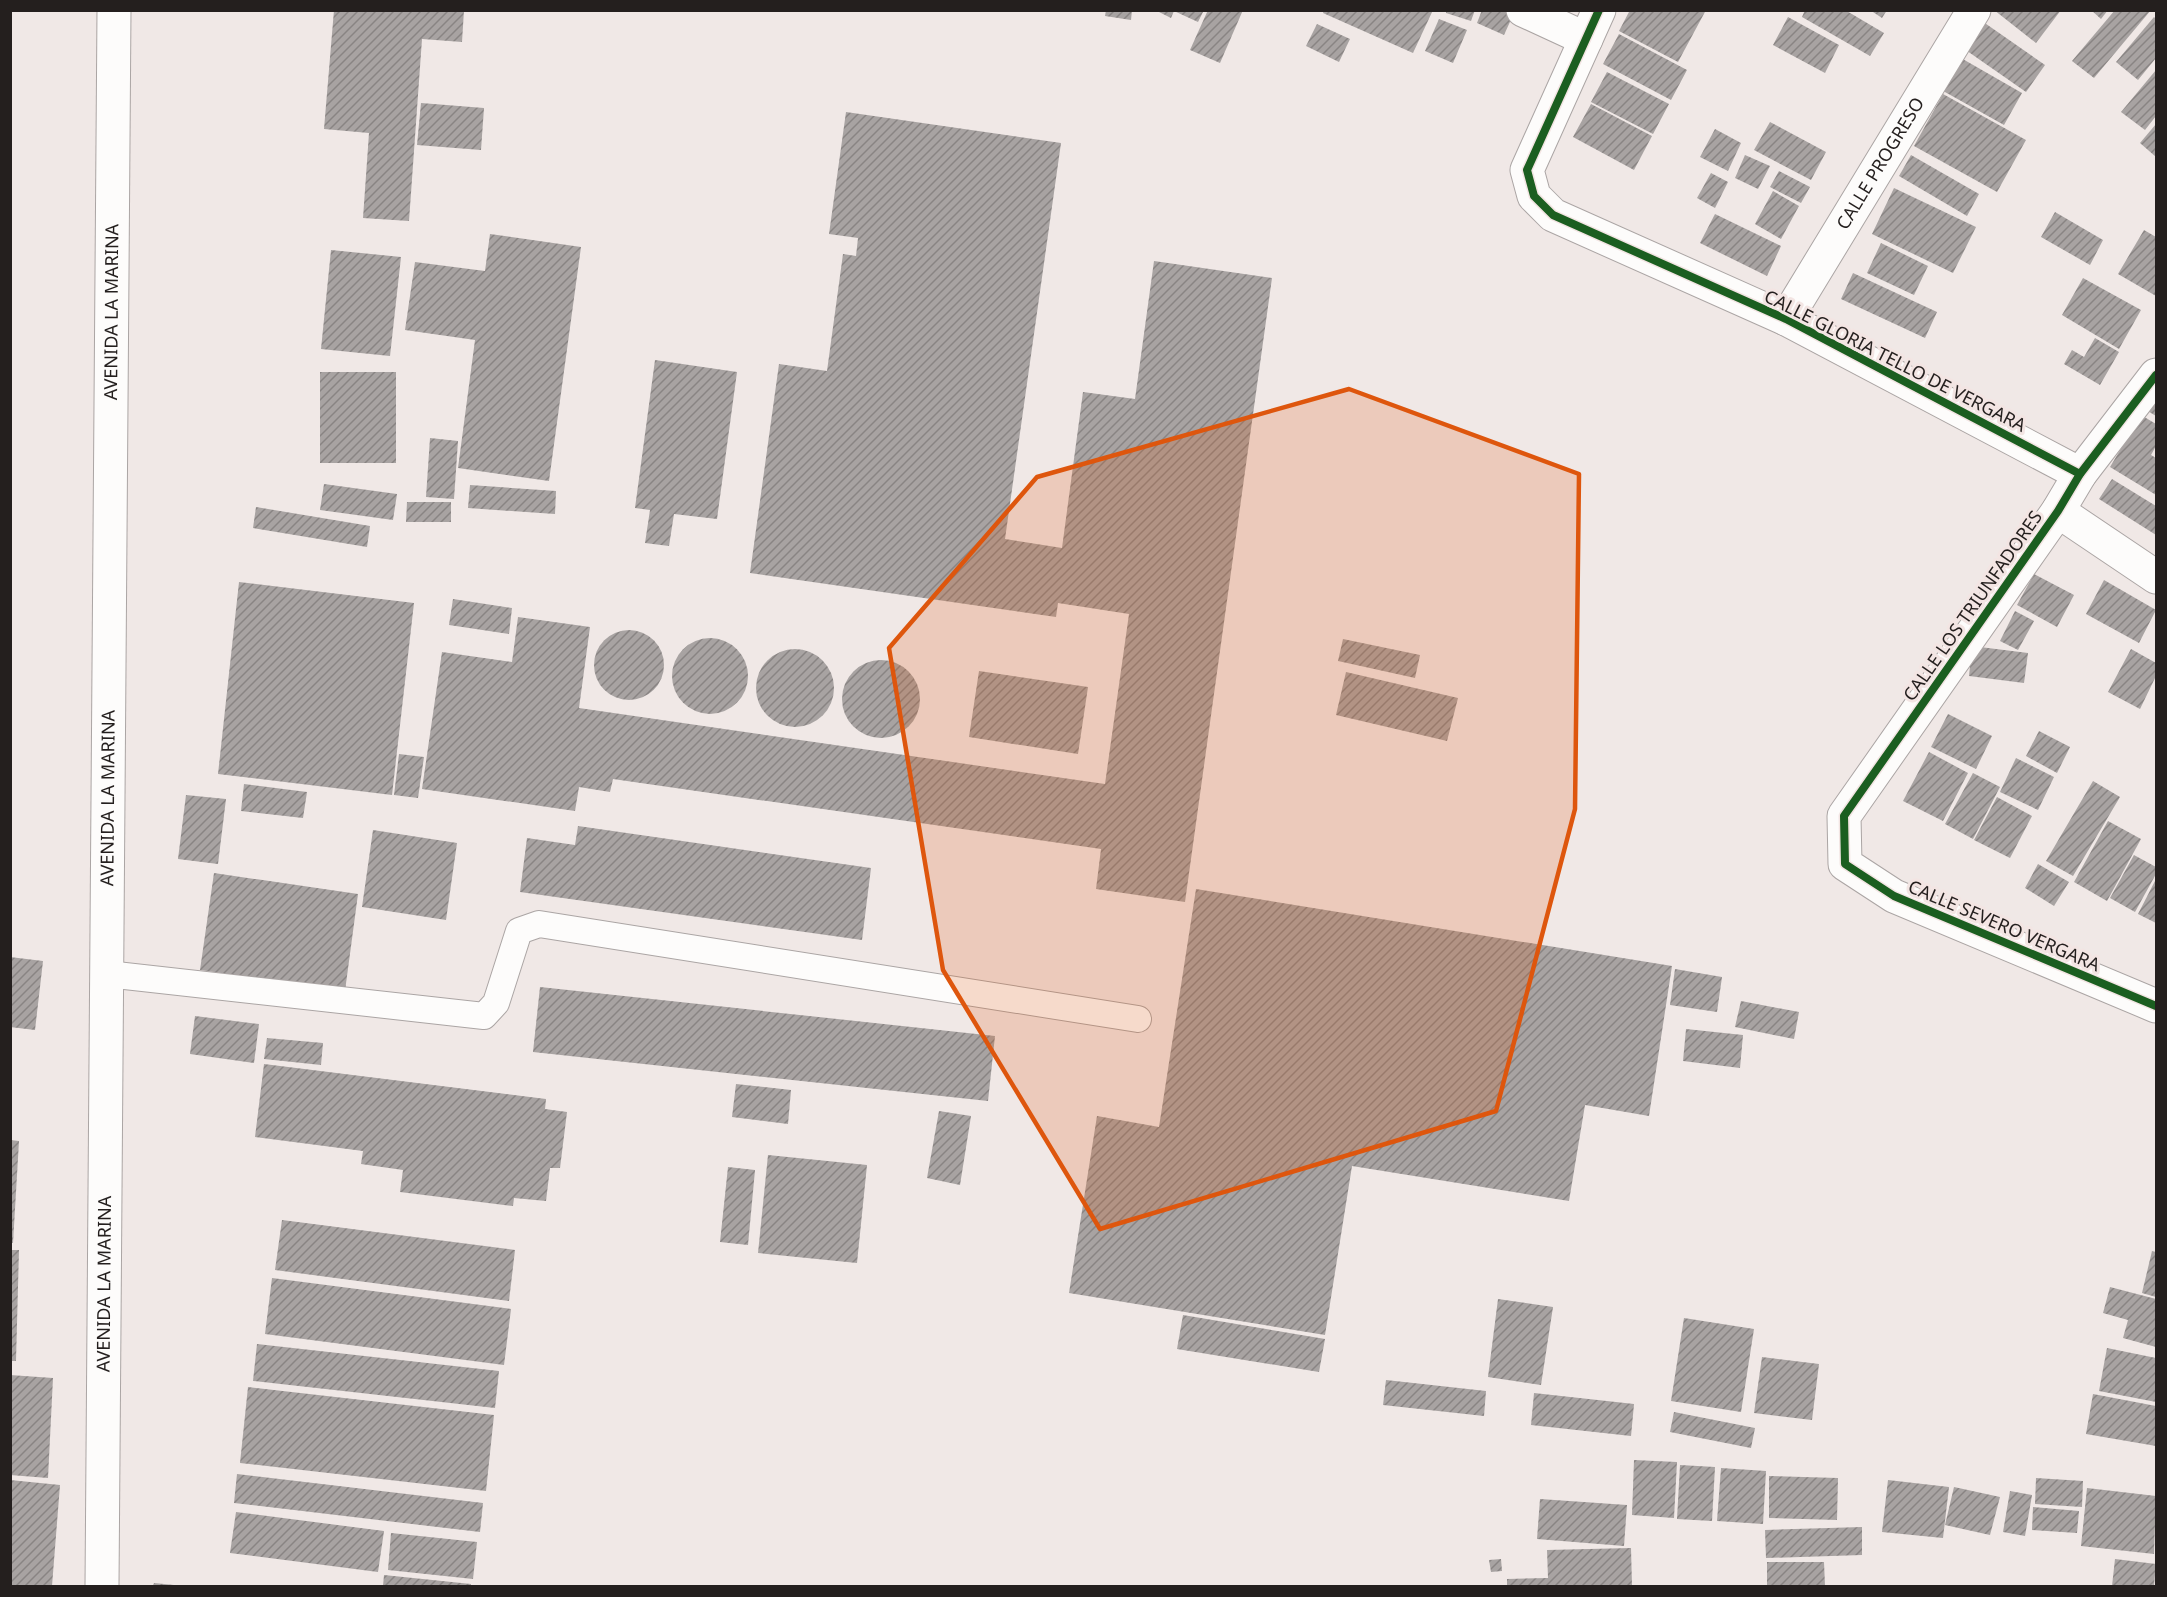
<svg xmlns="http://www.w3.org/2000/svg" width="2167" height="1597" viewBox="0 0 2167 1597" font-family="'Noto Sans',sans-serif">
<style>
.building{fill:url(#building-hatch)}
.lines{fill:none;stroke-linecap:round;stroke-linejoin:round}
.service-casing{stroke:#aba5a4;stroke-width:28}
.minor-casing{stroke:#aba5a4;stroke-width:35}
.secondary-casing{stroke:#aba5a4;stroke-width:35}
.service{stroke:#fdfcfb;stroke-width:26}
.minor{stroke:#fdfcfb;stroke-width:33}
.secondary{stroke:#fdfcfb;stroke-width:33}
.cycleway-casing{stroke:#f3e5e3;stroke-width:11}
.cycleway{stroke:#1b5e20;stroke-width:8}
.marked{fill:#de560d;fill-opacity:0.2;stroke:#de560d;stroke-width:4.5;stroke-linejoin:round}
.labels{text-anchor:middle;stroke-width:6;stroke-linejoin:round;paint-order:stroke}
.street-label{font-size:18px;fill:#241f1e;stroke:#f3e5e3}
</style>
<defs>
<pattern id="building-hatch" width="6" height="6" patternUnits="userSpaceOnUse" patternTransform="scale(1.5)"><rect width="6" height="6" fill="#a8a3a2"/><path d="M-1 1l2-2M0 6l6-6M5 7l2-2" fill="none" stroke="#898483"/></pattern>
</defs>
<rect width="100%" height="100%" fill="#f0e8e6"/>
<g class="building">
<polygon points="334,10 464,10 462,42 422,39 409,221 363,218 369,133 324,129"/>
<polygon points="1106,10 1132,10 1131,20 1105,16"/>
<polygon points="1155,10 1204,10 1198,22 1174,11 1171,18"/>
<polygon points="1208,10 1243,10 1220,63 1190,50"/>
<polygon points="1324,10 1433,10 1413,53 1323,13"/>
<polygon points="1446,10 1475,10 1471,21 1446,13"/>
<polygon points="1482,10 1508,10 1514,13 1504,35 1477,23"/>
<polygon points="1630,10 1706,10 1678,62 1619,31"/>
<polygon points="1805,10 1845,10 1884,33 1870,56 1802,17"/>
<polygon points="1870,10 1887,10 1882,18"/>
<polygon points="1994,10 2061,10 2036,43"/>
<polygon points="2091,10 2108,10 2101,19"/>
<polygon points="2115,10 2151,10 2094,78 2072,61"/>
<polygon points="1788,17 1839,45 1825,73 1773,45"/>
<polygon points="2154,17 2156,19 2156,58 2138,80 2116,62"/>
<polygon points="1439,19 1467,30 1453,63 1425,51"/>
<polygon points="1979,19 2045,65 2026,92 1960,46"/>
<polygon points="1317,24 1350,39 1339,62 1306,46"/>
<polygon points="1619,34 1687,70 1671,100 1603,64"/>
<polygon points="1954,54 2022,93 2004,125 1936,87"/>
<polygon points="2156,70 2156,116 2145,130 2121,112"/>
<polygon points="1607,72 1669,104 1653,134 1591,102"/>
<polygon points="1943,94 2026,140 1997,192 1914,146"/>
<polygon points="421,103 484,108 481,150 417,145"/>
<polygon points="1591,104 1652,136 1634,170 1573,137"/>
<polygon points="846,112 1061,143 1005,539 1062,548 1083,392 1135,399 1154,261 1272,278 1185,902 1096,889 1101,849 613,779 610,792 579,787 575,811 422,789 442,652 512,662 518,617 590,627 579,708 1105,784 1129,614 1058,603 1056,617 750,573 779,364 827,371 843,254 856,256 858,238 829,234"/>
<polygon points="1770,122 1826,152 1811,180 1754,150"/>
<polygon points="2156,124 2156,157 2140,143"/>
<polygon points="1715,129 1741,143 1728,171 1700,157"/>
<polygon points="1745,155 1770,166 1758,189 1735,178"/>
<polygon points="1911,155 1979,194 1967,216 1899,176"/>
<polygon points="1779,171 1810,187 1801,203 1770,187"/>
<polygon points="1711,173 1728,182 1715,208 1697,198"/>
<polygon points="1894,188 1976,227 1953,273 1872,234"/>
<polygon points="1773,191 1799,206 1781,239 1755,224"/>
<polygon points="2055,212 2103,240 2090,265 2041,237"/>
<polygon points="1715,214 1781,246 1767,276 1700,243"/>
<polygon points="2144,230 2156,237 2156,296 2118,274"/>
<polygon points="490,234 581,247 549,481 458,468 475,340 405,330 415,262 485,271"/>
<polygon points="1881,243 1928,266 1914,295 1867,273"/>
<polygon points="331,250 401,257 390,356 321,349"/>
<polygon points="1853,273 1937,312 1925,338 1841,299"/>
<polygon points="2083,278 2141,310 2119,349 2062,315"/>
<polygon points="2095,338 2119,352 2100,385 2064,364 2072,350 2084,357"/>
<polygon points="655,360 737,372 717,519 674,514 669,546 645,543 650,510 635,508"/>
<rect x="320" y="372" width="76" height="91"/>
<polygon points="2156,381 2156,416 2141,407"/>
<polygon points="2141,415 2156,424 2156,446 2151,455 2156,458 2156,495 2110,467"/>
<polygon points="430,438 458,441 454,499 426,497"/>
<polygon points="2112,479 2156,506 2156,535 2099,499"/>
<polygon points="324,484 397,494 393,520 320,510"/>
<polygon points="470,485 556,491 555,514 468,508"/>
<polygon points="407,502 451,502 451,522 406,522"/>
<polygon points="256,507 370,526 367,547 253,528"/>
<polygon points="2034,574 2074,595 2057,627 2017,605"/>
<polygon points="2104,580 2156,610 2139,643 2086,614"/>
<polygon points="239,582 414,603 392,795 218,774"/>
<polygon points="453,599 512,608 509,634 449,625"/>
<polygon points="2015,611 2034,621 2018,650 2000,641"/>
<circle cx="629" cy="665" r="35"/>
<circle cx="710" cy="676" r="38"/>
<polygon points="1343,639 1420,655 1415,678 1338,661"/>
<polygon points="1972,646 2028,653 2024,683 1969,676"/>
<polygon points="2131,649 2156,663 2156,676 2140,709 2108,692"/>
<circle cx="795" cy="688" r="39"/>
<circle cx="881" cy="699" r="39"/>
<polygon points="979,671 1088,687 1078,754 969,737"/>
<polygon points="1346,672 1458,698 1447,741 1336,715"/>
<polygon points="1948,714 1992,736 1976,769 1931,747"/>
<polygon points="2039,731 2070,747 2057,773 2026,756"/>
<polygon points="1929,752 1968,773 1943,821 1903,801"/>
<polygon points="399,754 424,757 418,798 394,795"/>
<polygon points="2016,758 2054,777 2038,810 2000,792"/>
<polygon points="1973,773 2000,787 1973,839 1945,824"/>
<polygon points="2093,781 2120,797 2073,876 2046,861"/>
<polygon points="244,784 307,792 303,818 241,811"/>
<polygon points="186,795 226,799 218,864 178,859"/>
<polygon points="1997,797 2032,816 2010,858 1974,840"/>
<polygon points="2108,821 2141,839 2107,901 2074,882"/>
<polygon points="578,826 871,868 862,940 520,892 527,838 575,845"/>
<polygon points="373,830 457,843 446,920 362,907"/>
<polygon points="2134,855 2156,867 2156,874 2135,912 2110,898"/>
<polygon points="2038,864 2069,882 2054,906 2025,888"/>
<polygon points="214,873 358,894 345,991 200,970"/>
<polygon points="2156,879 2156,923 2138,914"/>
<polygon points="1196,889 1672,966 1649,1116 1585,1105 1569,1201 1352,1166 1325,1335 1069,1293 1097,1116 1159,1127"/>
<polygon points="10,957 43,961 35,1030 10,1027"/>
<polygon points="1675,969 1722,977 1717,1012 1670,1005"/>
<polygon points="540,987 995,1036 988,1101 533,1052"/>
<polygon points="1741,1001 1799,1012 1794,1039 1735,1027"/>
<polygon points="195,1016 259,1024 254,1063 190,1054"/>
<polygon points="1686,1029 1743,1035 1740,1068 1683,1061"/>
<polygon points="267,1038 323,1043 321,1065 264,1059"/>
<polygon points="264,1064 546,1099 545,1109 567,1112 560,1168 550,1168 546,1201 514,1198 513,1206 400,1192 403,1170 361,1164 363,1151 255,1137"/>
<polygon points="736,1084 791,1090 788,1124 732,1117"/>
<polygon points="939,1111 971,1116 960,1185 927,1178"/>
<polygon points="10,1140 19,1141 13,1243 10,1243"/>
<polygon points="768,1155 867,1165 857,1263 758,1253"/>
<polygon points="728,1167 755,1170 748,1245 720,1242"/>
<polygon points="282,1220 515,1250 509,1301 275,1270"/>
<polygon points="10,1250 19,1250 16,1361 10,1361"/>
<polygon points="2152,1251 2156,1252 2156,1297 2142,1293"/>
<polygon points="272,1278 511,1309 504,1365 265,1334"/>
<polygon points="2110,1287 2156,1299 2156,1347 2123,1338 2128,1320 2103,1313"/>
<polygon points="1498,1299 1553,1307 1541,1385 1488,1377"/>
<polygon points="1183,1315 1325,1339 1319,1372 1177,1349"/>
<polygon points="1684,1318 1754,1329 1741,1412 1671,1401"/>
<polygon points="257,1344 499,1371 495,1408 253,1381"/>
<polygon points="2107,1348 2156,1358 2156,1402 2099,1391"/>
<polygon points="1762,1357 1819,1364 1812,1420 1754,1413"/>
<polygon points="10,1375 53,1378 48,1478 10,1475"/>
<polygon points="1386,1380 1486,1391 1484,1416 1383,1405"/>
<polygon points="248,1387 494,1415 486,1491 240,1463"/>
<polygon points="1534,1393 1634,1404 1631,1436 1531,1425"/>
<polygon points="2093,1394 2156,1406 2156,1446 2086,1434"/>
<polygon points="1674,1412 1755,1428 1751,1448 1670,1432"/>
<polygon points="1634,1460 1677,1462 1674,1518 1632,1515"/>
<polygon points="1680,1465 1715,1467 1712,1521 1677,1519"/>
<polygon points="1721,1468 1766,1471 1763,1524 1717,1521"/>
<polygon points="237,1474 483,1503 480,1532 234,1503"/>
<polygon points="1769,1476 1838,1478 1837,1520 1769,1518"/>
<polygon points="2036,1478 2083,1481 2082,1507 2035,1504"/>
<polygon points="10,1480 60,1485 52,1586 10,1586"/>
<polygon points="1888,1480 1949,1487 1943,1538 1882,1532"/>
<polygon points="1954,1487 2000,1497 1990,1535 1945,1525"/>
<polygon points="2087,1488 2156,1496 2154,1554 2081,1546"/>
<polygon points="2010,1491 2032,1495 2025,1536 2003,1532"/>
<polygon points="1540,1499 1627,1505 1624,1546 1537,1539"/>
<polygon points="2033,1507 2079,1511 2077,1533 2032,1530"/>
<polygon points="236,1512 384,1531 378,1572 230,1553"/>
<polygon points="1862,1527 1862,1555 1766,1558 1765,1530"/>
<polygon points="391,1533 477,1542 473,1579 388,1570"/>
<polygon points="1631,1548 1632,1586 1507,1586 1507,1579 1548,1578 1547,1550"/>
<polygon points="1501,1559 1502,1571 1491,1572 1489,1560"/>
<polygon points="2115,1559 2156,1564 2154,1586 2112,1586"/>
<polygon points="1767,1562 1824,1562 1825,1586 1767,1586"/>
<polygon points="384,1575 471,1584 471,1586 383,1586"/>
<polygon points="154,1583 174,1585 174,1586 153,1586"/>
</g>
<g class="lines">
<g class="service-casing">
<polyline id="service" points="107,974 484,1016 496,1003 519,931 539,924 1138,1019"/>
</g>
<g class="minor-casing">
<g id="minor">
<polyline points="1523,10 1586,39"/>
<polyline points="1599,10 1527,170 1534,196 1553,215 1786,319 2080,474"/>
<path id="s1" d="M 1786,319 L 1974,10"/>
<polyline points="2156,375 2080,474 2058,511 1844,816 1845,864 1894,896 2156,1006"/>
<polyline points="2058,511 2156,577"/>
</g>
</g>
<g class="secondary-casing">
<g id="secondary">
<path id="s2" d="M 102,1586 L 114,10"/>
</g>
</g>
<use href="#service" class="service"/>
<use href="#minor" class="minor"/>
<use href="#secondary" class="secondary"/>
<g class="cycleway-casing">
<g id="cycleway">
<polyline points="1599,10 1527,170 1534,196 1553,215 1786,319 2080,474"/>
<polyline points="2156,375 2080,474 2058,511 1844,816 1845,864 1894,896 2156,1006"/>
</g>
</g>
<use href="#cycleway" class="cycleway"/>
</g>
<path class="marked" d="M 1349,389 L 1579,474 L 1575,809 L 1496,1111 L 1100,1229 L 943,970 L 889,648 L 1037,477 Z"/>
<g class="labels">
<g class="street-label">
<text dy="6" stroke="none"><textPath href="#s1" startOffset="182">CALLE PROGRESO</textPath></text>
<text dy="6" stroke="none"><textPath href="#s2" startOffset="1274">AVENIDA LA MARINA</textPath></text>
<text transform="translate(1895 361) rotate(27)" y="6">CALLE GLORIA TELLO DE VERGARA</text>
<text transform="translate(1973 606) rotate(-55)" y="6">CALLE LOS TRIUNFADORES</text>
<text dy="6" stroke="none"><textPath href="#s2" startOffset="788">AVENIDA LA MARINA</textPath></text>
<text transform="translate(2004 926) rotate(23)" y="6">CALLE SEVERO VERGARA</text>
<text dy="6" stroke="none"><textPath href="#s2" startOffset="302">AVENIDA LA MARINA</textPath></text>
</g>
</g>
<rect width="2167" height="1597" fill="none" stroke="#241f1e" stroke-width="24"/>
</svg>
